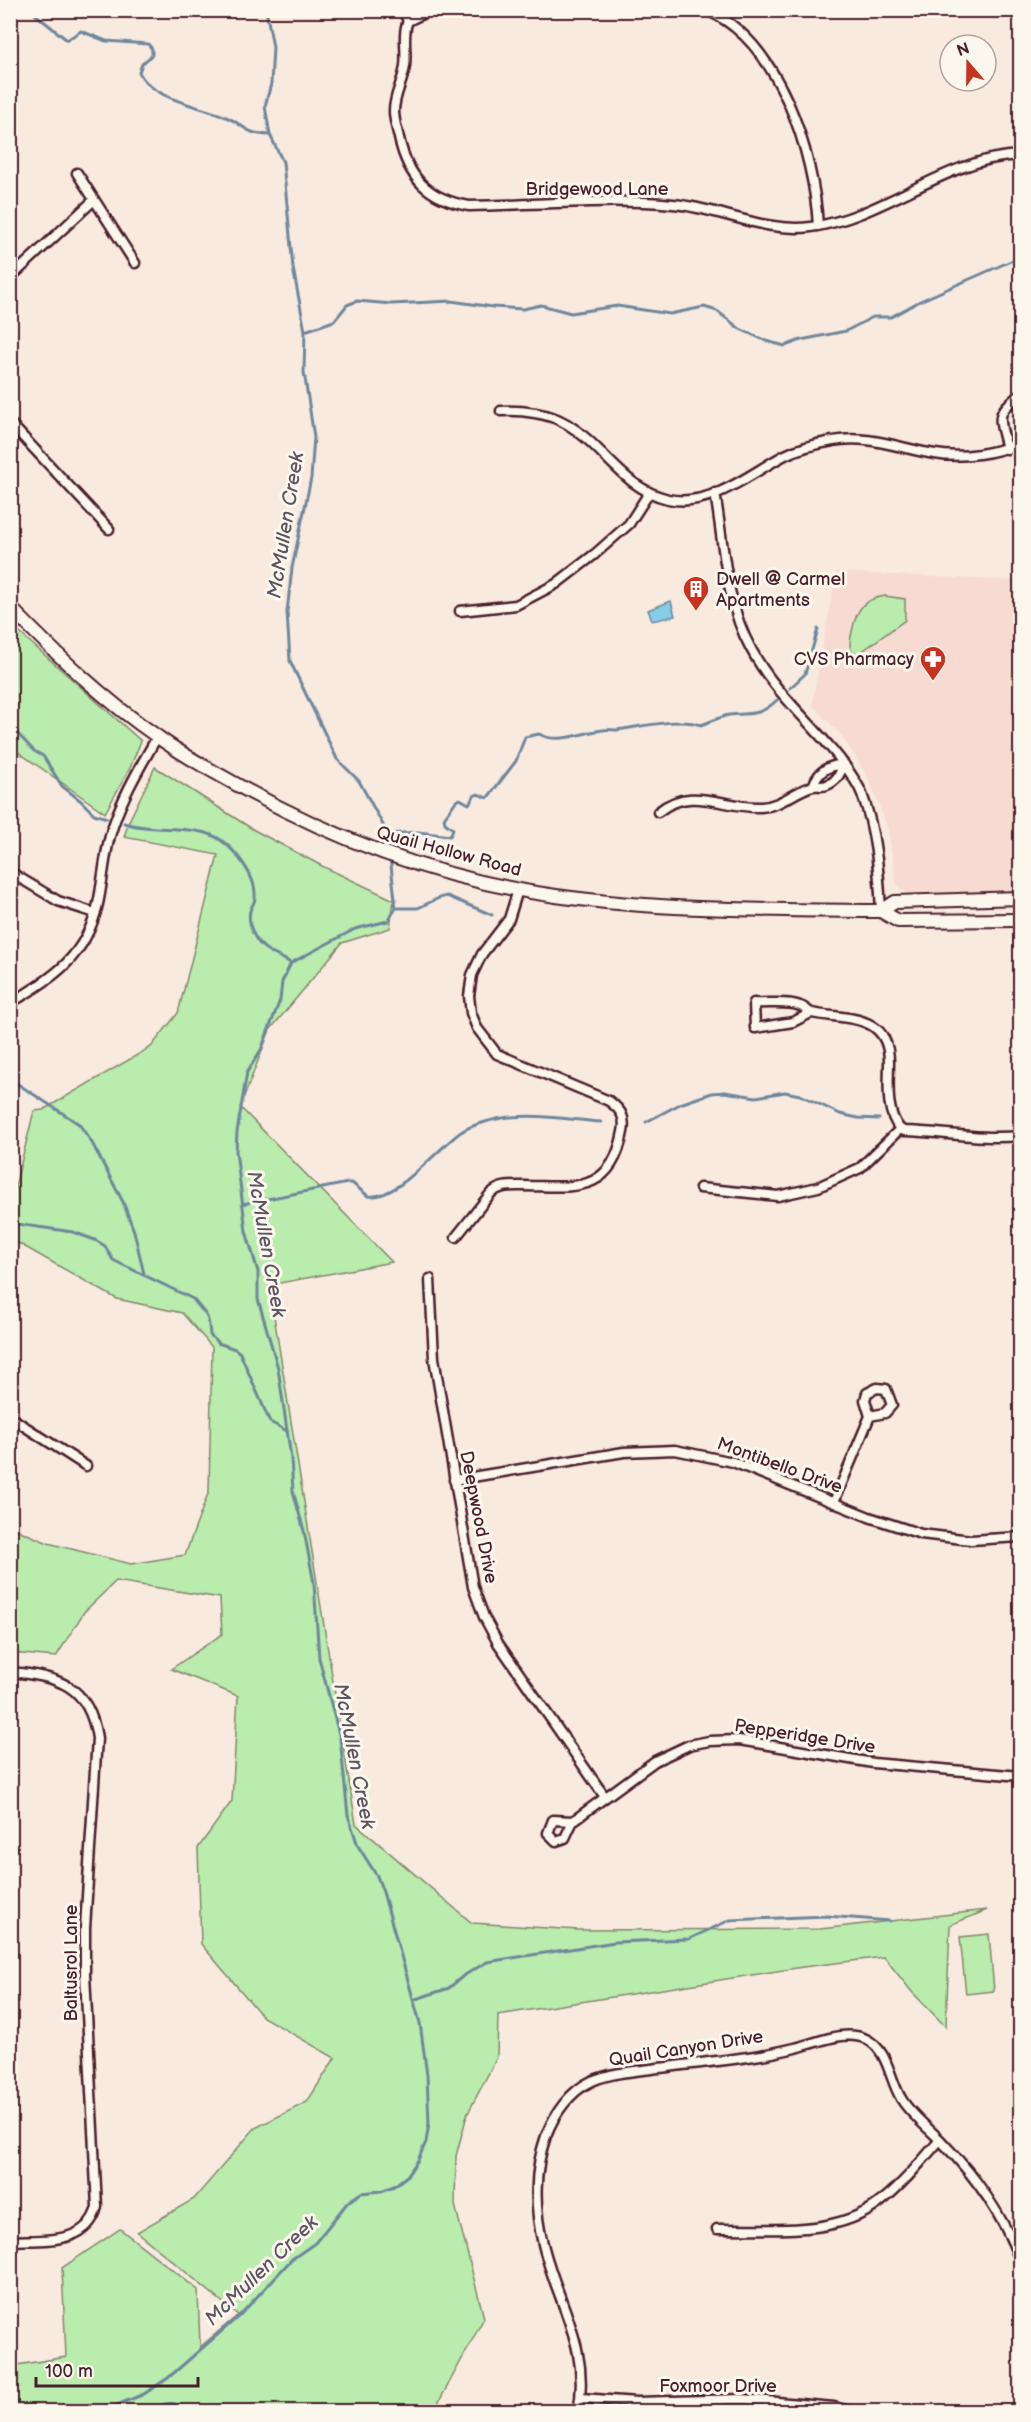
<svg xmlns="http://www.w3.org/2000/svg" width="1031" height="2422" viewBox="0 0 1031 2422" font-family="'Balsamiq Sans',sans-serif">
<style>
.built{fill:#f7dbd2}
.green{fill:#b9ecad;stroke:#82866c;stroke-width:1.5}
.water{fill:#86cde7;stroke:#6e879c;stroke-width:1.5}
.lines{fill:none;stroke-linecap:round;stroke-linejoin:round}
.stream{stroke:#6e879c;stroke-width:3}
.minor-casing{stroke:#4a1f2b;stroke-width:13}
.secondary-casing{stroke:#4a1f2b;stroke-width:16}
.minor{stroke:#fbf7ec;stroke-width:8}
.secondary{stroke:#fbf7ec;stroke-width:12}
.labels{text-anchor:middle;stroke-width:6;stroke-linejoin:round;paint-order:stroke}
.street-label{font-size:18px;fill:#4a1f2b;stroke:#fbf7ec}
.poi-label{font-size:18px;fill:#4a1f2b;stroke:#fbf7ec;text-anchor:start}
.water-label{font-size:20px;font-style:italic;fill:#5c5363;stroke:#fbf7ec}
</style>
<rect width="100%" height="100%" fill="#f9eae0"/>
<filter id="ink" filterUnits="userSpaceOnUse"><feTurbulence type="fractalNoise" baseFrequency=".0167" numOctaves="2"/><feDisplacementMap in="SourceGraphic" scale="12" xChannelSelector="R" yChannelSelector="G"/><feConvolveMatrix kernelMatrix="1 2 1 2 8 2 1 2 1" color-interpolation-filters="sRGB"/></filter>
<g filter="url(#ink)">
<polygon class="built" points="836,572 1020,581 1020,891 908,893 902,891 896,883 888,829 869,779 841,735 812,705"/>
<g class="green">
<path d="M 885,596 L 905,599 L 905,620 L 861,652 L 854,653 L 851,651 C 849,645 850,639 852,632 C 856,611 862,599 885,596 Z"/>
<polygon points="11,625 141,741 130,768 105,813 11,747"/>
<polygon points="155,767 254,830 322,866 394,900 390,928 342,943 270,1030 240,1107 392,1262 269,1285 356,1824 472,1923 578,1930 820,1929 987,1910 950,1925 946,2027 912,1992 884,1957 803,1967 498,2015 497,2057 467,2115 456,2156 455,2205 484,2318 434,2411 11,2411 11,2366 66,2357 62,2268 120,2229 198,2290 200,2347 238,2315 137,2232 194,2199 255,2128 307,2102 335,2058 263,2017 201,1944 198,1848 232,1801 238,1696 171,1669 222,1634 220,1598 116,1581 84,1612 56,1657 11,1653 11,1527 48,1543 131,1564 185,1555 209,1491 212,1347 182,1313 117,1299 11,1239 11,1203 34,1111 43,1110 151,1047 178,1013 218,855 124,837 129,821"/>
<polygon points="989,1934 994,1991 966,1994 960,1937"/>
</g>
<polygon class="water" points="671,601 675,616 652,621 648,610"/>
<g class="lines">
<g class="stream">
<path d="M 30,10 L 67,40 L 81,31 L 106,41 L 148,44 L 152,49 L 152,55 L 142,64 L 139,72 C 151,99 200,106 224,116 C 246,125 243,134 270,135"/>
<polyline points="266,10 273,47 271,84 265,106 270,135 283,162 293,268 305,331 304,372 314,437 311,478 292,568 287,612 290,661 337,759 359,781 388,834 390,851"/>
<polyline points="305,331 334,321 347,305 357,301 392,304 451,301 493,307 523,309 541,305 571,313 617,306 670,314 704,307 717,311 740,329 766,341 785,346 801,340 846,331 873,317 891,317 920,301 1020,257"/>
<polyline points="790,688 805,674 818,629"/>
<polyline points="10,720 18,734 34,751 43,756 62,786 81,801 94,814 107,818"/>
<path d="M 124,823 C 152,832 181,825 209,834 C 230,841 257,875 255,898 C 255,902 251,907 250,911 C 248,918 251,931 255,937 C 262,951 279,956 291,963"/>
<path d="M 388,834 L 418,832 L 450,836 L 453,829 L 445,823 L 444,818 L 456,801 L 460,799 L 469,804 L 474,796 L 478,794 L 487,798 L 489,796 L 516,761 L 525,737 L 539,734 C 559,745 582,732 603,730 C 608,729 613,730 617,730 C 640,727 680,717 701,725 C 710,722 720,717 729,715 C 751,712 758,718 777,700"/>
<polyline points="396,908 418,908 439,898 447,896 492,915"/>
<polyline points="10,1079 79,1124 91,1141 123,1202 134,1231 144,1274"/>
<polyline points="646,1122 680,1104 712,1093 725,1092 756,1097 785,1092 800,1095 840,1114 858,1118 879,1119"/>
<path d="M 242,1204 L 348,1183 L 352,1183 L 368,1196 C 396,1201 438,1148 461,1132 C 467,1128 475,1125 482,1123 C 519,1110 563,1119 601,1122"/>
<path d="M 10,1223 L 73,1232 L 95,1240 L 105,1246 L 113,1260 L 193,1299 C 206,1317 208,1310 210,1335 L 218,1343 L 235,1349 L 240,1353 L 270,1422 L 287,1431"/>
<polyline points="413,2000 449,1988 463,1976 487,1962 615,1942 689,1939 730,1920 827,1916 890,1921"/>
<polyline points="100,2412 144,2394 168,2378 240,2315 292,2259 315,2243 348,2202 361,2193 381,2191 394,2186 407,2176 418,2160 426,2142 429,2123 427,2075 420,2023 383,1892 377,1876 358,1846 348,1815 340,1738 319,1658 314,1583 304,1531 293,1491 291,1458 278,1368 258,1299 258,1272 246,1231 236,1151 237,1132 247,1072 261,1050 280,1000 282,982 291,963 355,929 388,921 396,908 390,857"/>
<path d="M 148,2412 C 163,2403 173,2398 188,2412"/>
</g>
<g class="minor-casing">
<g id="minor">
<path d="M 403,10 L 408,21 C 402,33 407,52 405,66 C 403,82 394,95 394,111 C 394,120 397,129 399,138 C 408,178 428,199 469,206 C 536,205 606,198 673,204 C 720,208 763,233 811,227 C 885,217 945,158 1020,155"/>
<path d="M 706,10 C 779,40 814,153 818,226"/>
<polyline points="408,21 431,10"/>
<polyline points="77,173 135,263"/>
<polyline points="10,278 94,200"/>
<path d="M 501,411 C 522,410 549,413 567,424 C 605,447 622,488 668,499 C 711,508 749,474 785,455 C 799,448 816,444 833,441 C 868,434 901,449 935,454 C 962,459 996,453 1020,443"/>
<polyline points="10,423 109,529"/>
<path d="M 1007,449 C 1000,419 993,414 1020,395"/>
<path d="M 715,493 C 724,545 725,602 751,649 C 773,691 811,722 840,759 C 848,770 857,781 862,794 C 876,831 879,872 881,911"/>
<polyline points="460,611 516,605 556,584 595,554 629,524 649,493"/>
<path d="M 658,812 C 692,784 724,809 761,807 C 782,806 794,791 813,786 C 817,785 822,787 827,785 C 837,781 840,774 844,764 C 828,766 819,770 813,786"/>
<polyline points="10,872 58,901 95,913"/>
<path d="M 10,1003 C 54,978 86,956 98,904 C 103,881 104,858 110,836 C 120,800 139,769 157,737"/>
<path d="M 811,1013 L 793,1022 L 755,1028 L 754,1003 C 766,1004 790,1001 800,1006 C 805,1007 808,1012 812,1013 C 844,1020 889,1012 889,1062 C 889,1084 885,1111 900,1129"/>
<path d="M 900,1129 L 904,1131 C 943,1132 982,1140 1020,1136"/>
<polyline points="700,1188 778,1196 818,1187 860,1168 900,1129"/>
<path d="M 456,1237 L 491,1193 C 501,1185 510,1186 522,1186 C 573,1186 611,1196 623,1132 C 626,1117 621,1110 609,1101 L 497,1054 L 477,1028 L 471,1013 L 469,996 L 472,975 L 482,954 L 509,919 L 518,890"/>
<polyline points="430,1279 434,1358 473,1587 484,1617 498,1643 605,1797"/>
<polyline points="10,1417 86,1466"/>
<polyline points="454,1480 624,1452 675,1450 733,1462 869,1517 921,1534 971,1540 1020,1537"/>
<polyline points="834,1502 870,1416 885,1413 892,1405 886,1389 877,1388 867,1393 865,1400 870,1416"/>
<path d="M 10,1672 C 58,1676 89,1685 97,1738 L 85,1928 L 85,1975 L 97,2207 C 87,2246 43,2239 10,2241"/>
<polyline points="573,1821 553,1820 548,1833 556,1841 565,1838 573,1821 655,1761 689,1745 709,1741 739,1740 873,1763 1020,1776"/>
<path d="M 717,2229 C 770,2228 835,2237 879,2203 C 902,2186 921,2161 940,2140"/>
<polyline points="581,2398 637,2402 742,2399 834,2407 854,2412"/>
<path d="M 578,2412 C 591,2347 557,2303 543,2244 C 534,2209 534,2170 546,2136 C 554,2114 570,2091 592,2081 C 613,2072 637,2071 659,2068 C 704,2062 751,2059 795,2048 C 816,2043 845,2029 866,2039 C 889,2050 889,2080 902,2100 C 912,2116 930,2129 943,2143 C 977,2178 1002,2214 1020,2260"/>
</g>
</g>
<g class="secondary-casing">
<g id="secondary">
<path d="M 10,607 C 56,654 104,700 158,737 C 181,754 207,768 232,782 C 332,839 441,880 556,896 C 663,911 773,910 881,911 L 898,921 L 1020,920"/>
<polyline points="881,911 895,902 1020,898"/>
</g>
</g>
<use href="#minor" class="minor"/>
<use href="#secondary" class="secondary"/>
</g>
</g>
<defs>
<g id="building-pin" transform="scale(1.35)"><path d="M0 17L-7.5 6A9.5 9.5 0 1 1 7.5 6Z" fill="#c8321e" stroke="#fbf7ec"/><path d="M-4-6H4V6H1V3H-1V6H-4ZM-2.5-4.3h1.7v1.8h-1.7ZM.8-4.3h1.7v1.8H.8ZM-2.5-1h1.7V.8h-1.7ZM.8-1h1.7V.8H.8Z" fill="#fff"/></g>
<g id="pharmacy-pin" transform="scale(1.35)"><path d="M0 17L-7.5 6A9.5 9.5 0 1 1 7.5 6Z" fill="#c8321e" stroke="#fbf7ec"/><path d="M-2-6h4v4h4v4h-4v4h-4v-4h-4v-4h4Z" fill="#fff"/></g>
</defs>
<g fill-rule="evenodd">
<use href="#building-pin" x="696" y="589"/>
<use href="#pharmacy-pin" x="933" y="659"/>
</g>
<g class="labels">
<g class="street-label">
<text x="597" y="195">Bridgewood Lane</text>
<text transform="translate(449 851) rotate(15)" y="6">Quail Hollow Road</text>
<text transform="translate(780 1465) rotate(20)" y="6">Montibello Drive</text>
<text transform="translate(479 1517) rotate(79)" y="6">Deepwood Drive</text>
<text transform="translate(805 1736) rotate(9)" y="6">Pepperidge Drive</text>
<text transform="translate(71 1963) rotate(-90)" y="6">Baltusrol Lane</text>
<text transform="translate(686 2048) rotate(-9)" y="6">Quail Canyon Drive</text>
<text x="718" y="2392">Foxmoor Drive</text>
</g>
<g class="poi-label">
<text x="716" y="585">Dwell @ Carmel<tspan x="716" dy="21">Apartments</tspan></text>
<text x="914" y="665" text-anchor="end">CVS Pharmacy</text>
</g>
<g class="water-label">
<text transform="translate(285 525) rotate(-81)" y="7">McMullen Creek</text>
<text transform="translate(267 1244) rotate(80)" y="7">McMullen Creek</text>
<text transform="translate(355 1756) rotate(79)" y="7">McMullen Creek</text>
<text transform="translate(261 2270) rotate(-44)" y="7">McMullen Creek</text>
</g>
</g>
<rect width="1031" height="2422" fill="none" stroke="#fbf7ec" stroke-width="36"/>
<rect x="18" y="18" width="995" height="2386" fill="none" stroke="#4a1f2b" stroke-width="2" filter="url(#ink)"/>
<g transform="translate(968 63) rotate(340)"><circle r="28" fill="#fbf7ec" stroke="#b4a19f" stroke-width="1.5"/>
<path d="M0-4.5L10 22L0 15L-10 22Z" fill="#c8321e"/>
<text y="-9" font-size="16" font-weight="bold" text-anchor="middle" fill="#4a1f2b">N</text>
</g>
<path d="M36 2377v9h162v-9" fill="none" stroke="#4a1f2b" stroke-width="3"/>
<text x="45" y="2377" font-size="18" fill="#4a1f2b" stroke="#fbf7ec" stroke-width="4.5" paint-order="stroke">100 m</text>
</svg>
